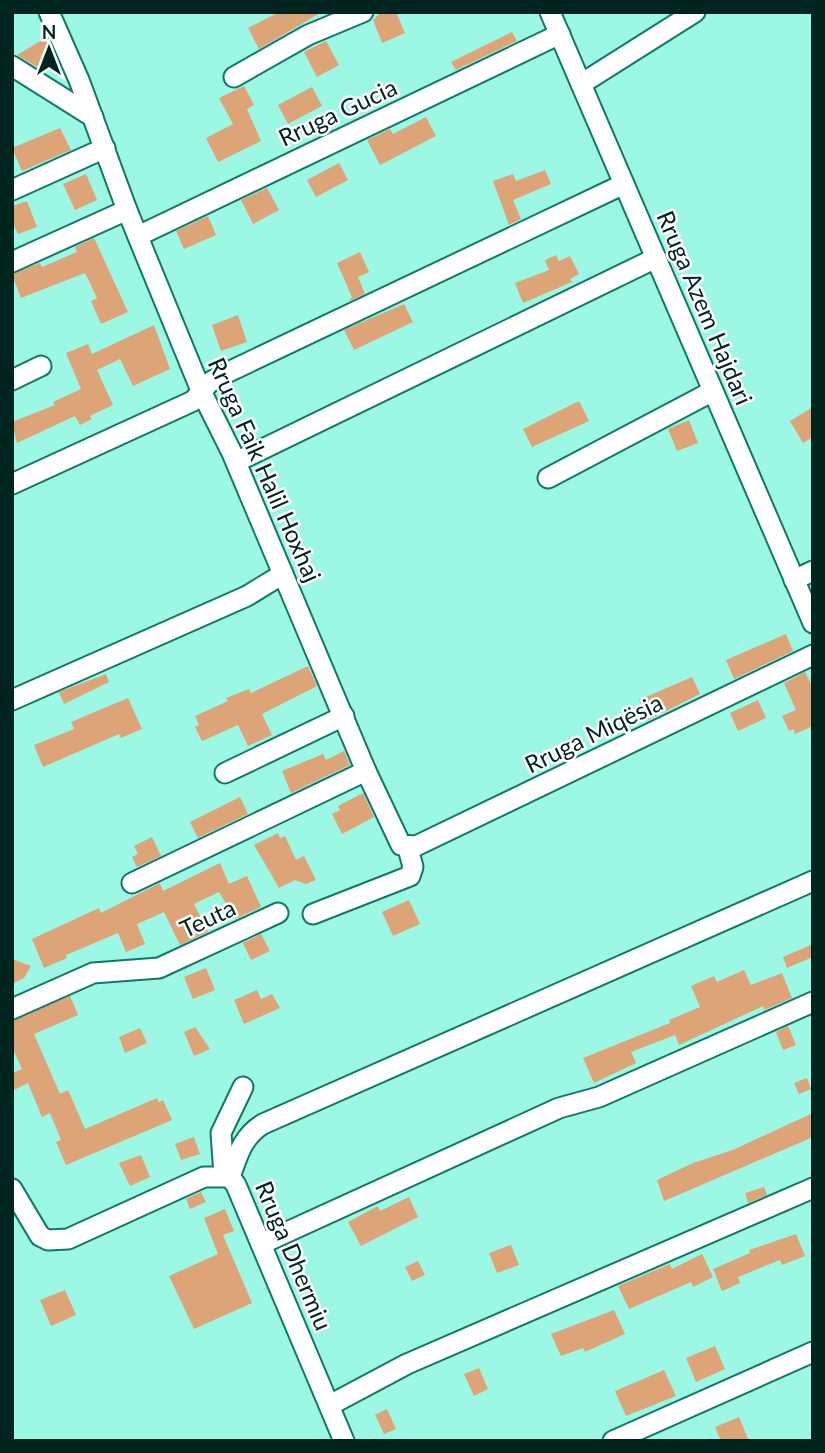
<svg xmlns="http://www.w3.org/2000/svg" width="825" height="1453" viewBox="0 0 825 1453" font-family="Lato,sans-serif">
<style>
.building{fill:#dda577}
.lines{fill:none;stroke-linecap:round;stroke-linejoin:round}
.minor-casing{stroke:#11796b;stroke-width:23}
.minor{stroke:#fff;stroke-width:19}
.labels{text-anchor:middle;stroke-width:5;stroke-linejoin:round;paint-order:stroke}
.street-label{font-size:24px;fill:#00241e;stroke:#fff}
</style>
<rect width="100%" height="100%" fill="#9df7e5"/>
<g class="building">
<polygon points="279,12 322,12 259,49 248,28"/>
<polygon points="381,12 396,12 405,33 382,43 373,20"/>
<polygon points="512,32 517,41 456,70 451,62"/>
<polygon points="47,37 56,58 39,68 17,55"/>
<polygon points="326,41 339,65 317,77 304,52"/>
<polygon points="244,86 254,105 247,109 261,141 218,162 206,138 233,124 219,98"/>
<polygon points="312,87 322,106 288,124 278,105"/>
<polygon points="426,117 436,136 380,165 367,140 390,129 393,134"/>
<polygon points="60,128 71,150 22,171 12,148"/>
<polygon points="339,163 348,180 316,197 307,180"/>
<polygon points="545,170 551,184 513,200 521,219 509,225 493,181 513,174 516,181"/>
<polygon points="86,174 97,200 75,210 63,184"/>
<polygon points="267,188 279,210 253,224 241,200"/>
<polygon points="27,201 37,227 18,234 12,221 12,206"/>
<polygon points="208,216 216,235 184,249 176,231"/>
<polygon points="94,238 128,312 101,324 91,301 97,298 85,273 21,298 12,274 40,263 42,267 77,252 75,247"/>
<polygon points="360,252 369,272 358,277 365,294 349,301 352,297 337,263"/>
<polygon points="556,255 559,261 570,256 579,274 570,279 572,282 523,303 515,283 549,270 545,260"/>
<polygon points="404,304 413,322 354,350 344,330"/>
<polygon points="238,315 247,342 221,351 212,325"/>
<polygon points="154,325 170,369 133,386 120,359 97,370 113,405 90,416 92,419 80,425 75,416 17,443 12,422 55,405 53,402 81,389 66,353 88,344 92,354"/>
<polygon points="579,401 589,421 532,447 523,429"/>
<polygon points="813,407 813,437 803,443 790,421"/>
<polygon points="689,420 698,443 677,451 668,429"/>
<polygon points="786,634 793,651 734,679 726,660"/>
<polygon points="308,666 317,686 262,714 272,735 248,746 238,725 202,741 195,727 199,725 195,716 228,701 226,698 249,689 251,693"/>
<polygon points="805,672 813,688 813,726 795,734 793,729 789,731 782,716 796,710 784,683"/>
<polygon points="106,674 109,682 64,704 59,692"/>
<polygon points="692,677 700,694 648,720 639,700"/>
<polygon points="128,698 142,729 121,738 119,734 43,767 34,745 74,729 71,722"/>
<polygon points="758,700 766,718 738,731 730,713"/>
<polygon points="344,751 350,765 291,793 282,771 323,754 326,760"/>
<polygon points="363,793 374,817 342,834 332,814 340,810 338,806"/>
<polygon points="240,797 248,814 198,838 190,822"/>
<polygon points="278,833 280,838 285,836 296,860 304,856 316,880 306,884 295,880 279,888 254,845"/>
<polygon points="152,837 161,856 137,867 132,857 138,854 134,846"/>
<polygon points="220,863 229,884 247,876 261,907 235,919 219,892 194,904 208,932 180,945 164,912 137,924 145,944 126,952 118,933 66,955 67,958 44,968 32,939 99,908 101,913 160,883 163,891"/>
<polygon points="409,900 420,924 393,936 382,912"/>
<polygon points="261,934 270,951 251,960 243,943"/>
<polygon points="813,944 813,957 787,968 783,957"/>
<polygon points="12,959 31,966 24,978 12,984"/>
<polygon points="206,968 215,990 193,999 184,977"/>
<polygon points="744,970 751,985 782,973 792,998 764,1010 763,1006 679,1045 675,1035 631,1052 636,1063 594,1083 583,1058 670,1023 669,1020 700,1007 691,986 714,976 717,982"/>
<polygon points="257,990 261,999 272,994 280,1008 244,1024 234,1000"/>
<polygon points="70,996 78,1015 34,1034 60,1094 68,1090 85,1129 157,1098 159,1102 163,1100 172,1120 66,1165 56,1142 61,1140 50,1113 42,1117 28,1083 12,1091 12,1073 22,1069 12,1047 12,1021"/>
<polygon points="788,1026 796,1045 783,1050 776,1032"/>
<polygon points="195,1027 210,1049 194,1056 184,1032"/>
<polygon points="140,1028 147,1043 125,1053 119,1037"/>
<polygon points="807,1078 811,1089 799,1094 794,1083"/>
<polygon points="813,1113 813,1137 664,1201 657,1180 693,1163 735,1149"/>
<polygon points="194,1137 200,1154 181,1160 175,1144"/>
<polygon points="141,1155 150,1177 130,1186 119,1163"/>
<polygon points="764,1187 767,1195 748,1203 745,1193"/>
<polygon points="201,1192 206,1202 190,1209 186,1199"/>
<polygon points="409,1197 418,1217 361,1246 348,1222 378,1206 380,1211"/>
<polygon points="225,1209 234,1231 223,1235 252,1303 194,1329 169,1276 218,1254 204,1218"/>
<polygon points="796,1234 805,1256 782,1265 780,1260 738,1277 740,1283 722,1291 713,1269 750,1253 749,1250"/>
<polygon points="511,1245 519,1265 497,1273 489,1253"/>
<polygon points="702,1254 713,1277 693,1287 691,1282 629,1309 618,1286 670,1264 672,1269"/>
<polygon points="418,1261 425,1275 412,1281 405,1267"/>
<polygon points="65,1290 76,1315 51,1326 40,1300"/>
<polygon points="614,1310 625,1334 585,1352 583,1348 561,1356 551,1334"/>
<polygon points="715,1346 725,1369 696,1382 686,1358"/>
<polygon points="479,1368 488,1389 474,1396 464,1374"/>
<polygon points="664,1370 676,1396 626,1416 615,1391"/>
<polygon points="387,1409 396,1429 384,1434 375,1415"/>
<polygon points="739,1417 749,1441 721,1441 715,1427"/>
</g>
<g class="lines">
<g class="minor-casing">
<g id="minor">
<polyline points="49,12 79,80 127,210 202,393 232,453 366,771 401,845 416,846 813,655"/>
<polyline points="550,12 813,623"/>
<polyline points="12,66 93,117"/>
<polyline points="234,77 308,35 363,12"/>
<polyline points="581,84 695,12"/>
<polyline points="12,190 105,148"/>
<polyline points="138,236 560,34"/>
<polyline points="12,262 127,210"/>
<polyline points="12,380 41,366"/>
<polyline points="236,462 656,258"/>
<polyline points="548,478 713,391"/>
<polyline points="12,484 193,401 209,383 220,376 624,184"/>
<polyline points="794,580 813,571"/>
<polyline points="12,700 247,596 283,574"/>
<polyline points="225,773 344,716"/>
<polyline points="132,883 366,771"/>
<polyline points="313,914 410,876 413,867 408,848"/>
<polyline points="12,1009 93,973 159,968 278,913"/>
<polyline points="224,1175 221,1133 243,1087"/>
<path d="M 230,1177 C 238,1155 242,1137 263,1124 L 813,881"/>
<polyline points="12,1189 40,1236 48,1240 68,1239 204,1177 230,1177 236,1185 344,1441"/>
<polyline points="261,1244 559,1108 599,1097 813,1002"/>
<polyline points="330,1405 407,1364 813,1188"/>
<polyline points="613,1441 813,1352"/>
</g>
</g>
<use href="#minor" class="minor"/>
</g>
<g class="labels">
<g class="street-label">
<text transform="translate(338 113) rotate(-25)" y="8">Rruga Gucia</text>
<text transform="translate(704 308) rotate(67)" y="8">Rruga Azem Hajdari</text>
<text transform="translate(264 470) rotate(66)" y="8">Rruga Faik Halil Hoxhaj</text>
<text transform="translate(594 734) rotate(-26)" y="8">Rruga Miqësia</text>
<text transform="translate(208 919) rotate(-25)" y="8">Teuta</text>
<text transform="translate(293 1256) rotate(67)" y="8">Rruga Dhermiu</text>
</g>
</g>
<rect width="825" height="1453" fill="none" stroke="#00241e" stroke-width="28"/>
<g transform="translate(49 49)" stroke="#ffffff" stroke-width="5" paint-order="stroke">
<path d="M0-5L12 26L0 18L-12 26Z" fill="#00241e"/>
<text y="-10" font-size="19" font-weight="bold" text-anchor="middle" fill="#00241e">N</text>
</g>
</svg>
